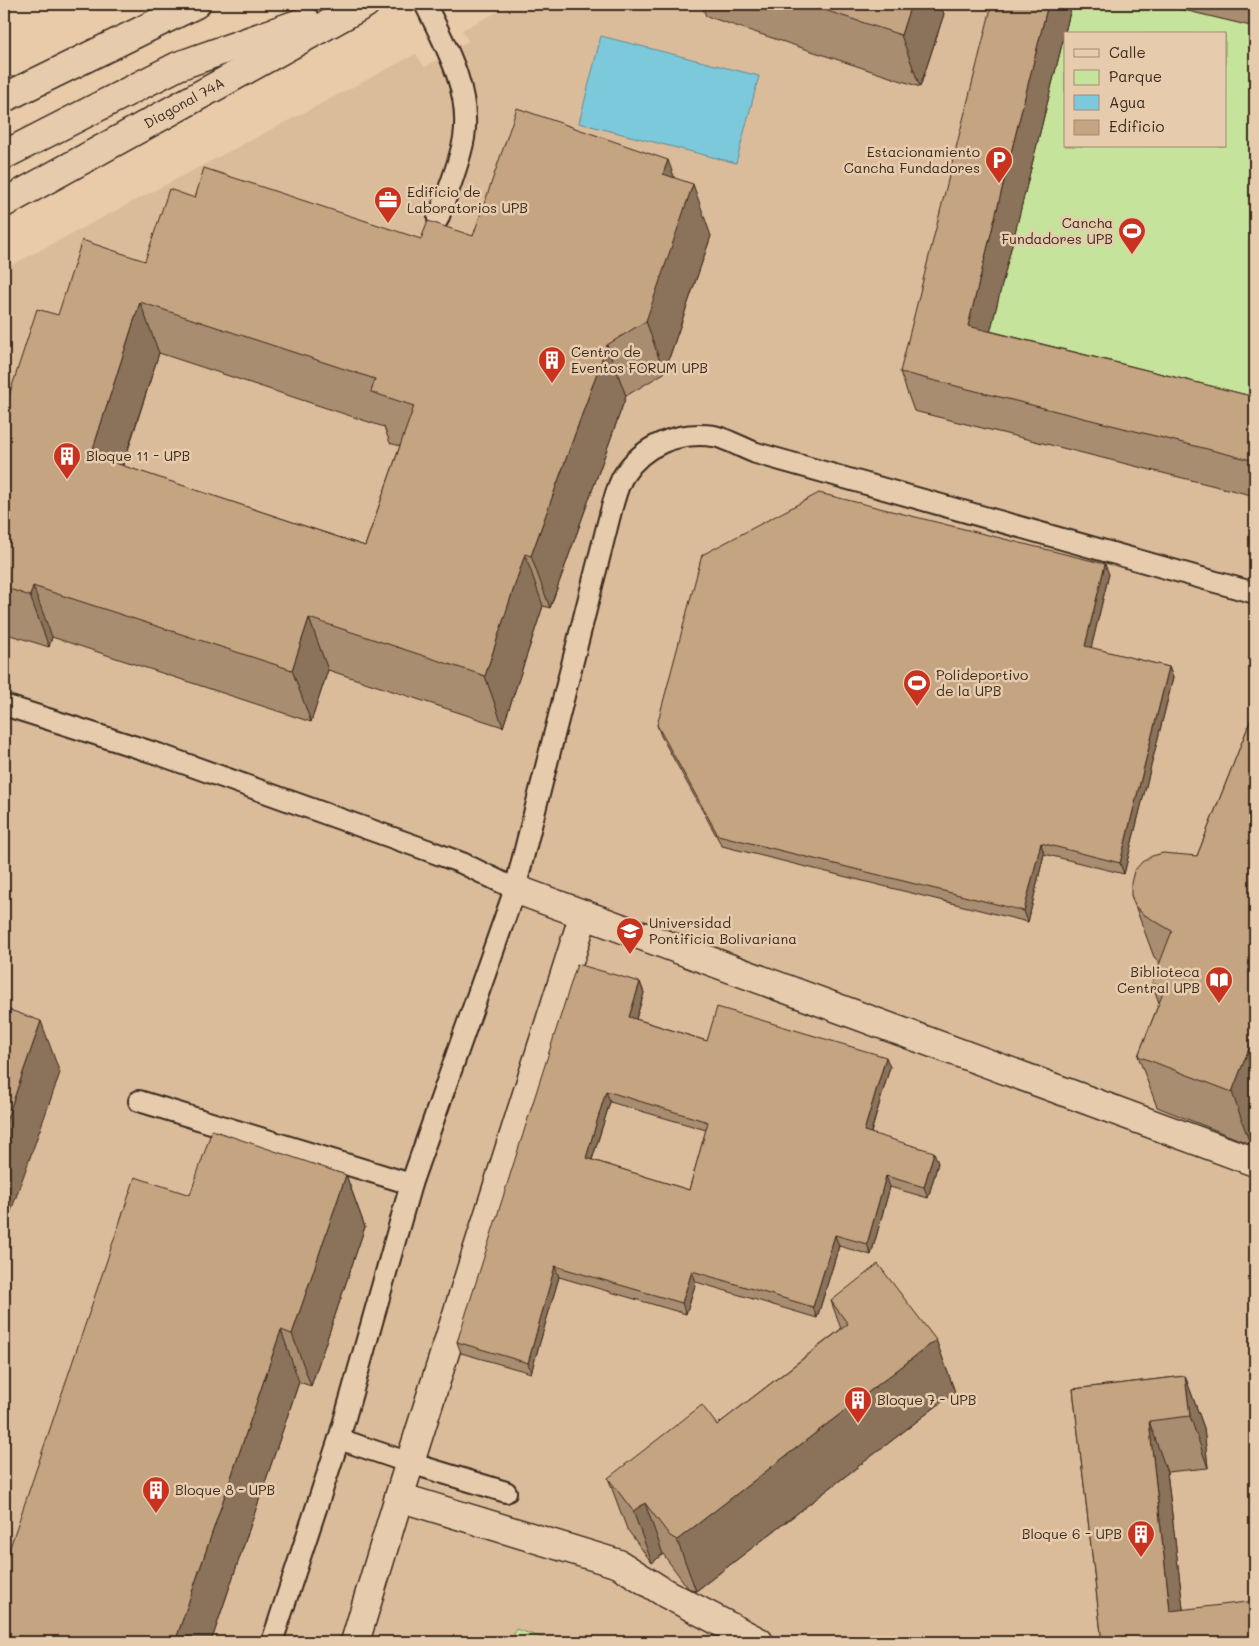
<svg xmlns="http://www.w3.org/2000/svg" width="1259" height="1646" viewBox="0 0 1259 1646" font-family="Mali,sans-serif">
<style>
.built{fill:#dbbc9a;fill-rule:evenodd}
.green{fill:#c6e39b;stroke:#80865c;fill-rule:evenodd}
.water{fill:#7dc9dc;stroke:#638990}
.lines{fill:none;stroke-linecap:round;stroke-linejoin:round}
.lane-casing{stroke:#3b2a1e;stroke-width:24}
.street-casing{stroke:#3b2a1e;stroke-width:31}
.secondary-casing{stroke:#3b2a1e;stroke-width:31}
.lane{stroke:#e6ccad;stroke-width:20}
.street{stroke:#e6ccad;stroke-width:28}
.secondary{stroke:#e6ccad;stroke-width:28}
.wall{fill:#a98d6f;stroke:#3b2a1e;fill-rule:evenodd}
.shaded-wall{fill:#8a735a;stroke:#3b2a1e}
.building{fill:#c5a481;stroke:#3b2a1e;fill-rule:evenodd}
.labels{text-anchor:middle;stroke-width:5;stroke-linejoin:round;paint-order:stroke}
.street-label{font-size:14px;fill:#3b2a1e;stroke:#e6ccad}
.poi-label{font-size:14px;fill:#3b2a1e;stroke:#e6ccad;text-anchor:start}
</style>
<rect width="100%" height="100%" fill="#e9cba9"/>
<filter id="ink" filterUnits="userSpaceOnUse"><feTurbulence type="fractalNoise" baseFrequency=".02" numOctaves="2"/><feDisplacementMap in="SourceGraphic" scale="10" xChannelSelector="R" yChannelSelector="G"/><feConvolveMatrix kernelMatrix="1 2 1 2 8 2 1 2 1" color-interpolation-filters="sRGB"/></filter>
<g filter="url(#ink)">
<path class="built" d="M 513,4 L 914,4 L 944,14 L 951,4 L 1255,4 L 1255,1642 L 4,1642 L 4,269 L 416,54 L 425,67 L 468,41 L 462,30 ZM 1065,34 L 1225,34 L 1225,146 L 1065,146 Z"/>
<g class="green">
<path d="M 1072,4 L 1160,4 L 1255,27 L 1255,433 L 982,365 ZM 1065,34 L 1225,34 L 1225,146 L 1065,146 Z"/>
<polygon points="516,1629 555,1642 511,1642"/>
</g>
<polygon class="water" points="601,36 759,76 736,163 579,123"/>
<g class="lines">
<g class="lane-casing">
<g id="lane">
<path d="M 425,4 C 446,46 471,90 464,138 C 459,166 447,193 438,219"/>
<polyline points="4,705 158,754 427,850 462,863 515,889"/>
<polyline points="139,1101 411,1184"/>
<polyline points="339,1439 410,1463 506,1492"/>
<path d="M 272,1642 L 339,1439 L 411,1184 L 515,889 L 612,507 C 615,497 618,484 624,475 C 643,445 678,431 714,436 C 725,438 745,449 756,453 L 1255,593"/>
</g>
</g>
<g class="street-casing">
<g id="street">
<polyline points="515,889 1255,1162"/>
<polyline points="399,1497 619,1564 665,1593 759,1642"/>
<polyline points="355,1642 399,1497 584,914"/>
</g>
</g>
<g class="secondary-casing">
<g id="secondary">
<polyline points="4,98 196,4"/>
<polyline points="4,155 178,66 306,21"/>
<polyline points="4,203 365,4"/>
</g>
</g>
<use href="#lane" class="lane"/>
<use href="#street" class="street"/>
<use href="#secondary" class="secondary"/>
</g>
<g class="wall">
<polygon points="701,4 940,4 944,14 920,87 706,16"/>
<polygon points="1072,4 990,331 1255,397 1255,496 914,411 900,372"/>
<polygon points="1166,4 1255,4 1255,27 1167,6"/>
<path d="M 674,178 L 711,236 L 664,373 L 626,396 L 550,608 L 543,606 L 503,727 L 328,670 L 311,722 L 52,637 L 49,647 L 4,633 L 4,411 L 58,315 L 145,261 L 195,198 L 421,239 L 473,236 ZM 159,353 L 384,427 L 390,443 L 400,446 L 365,546 L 123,466 Z"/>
<polygon points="1109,574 1091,648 1169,667 1173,678 1124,874 1044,854 1028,922 722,846 661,736 657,725"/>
<polygon points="1255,709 1255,1131 1250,1144 1157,1107 1138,1056 1159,1003 1152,983 1160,963 1154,957 1131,895 1197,856"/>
<path d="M 640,982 L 644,993 L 636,1019 L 707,1041 L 890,1067 L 871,1133 L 938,1163 L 928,1198 L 890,1187 L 871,1255 L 839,1246 L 817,1318 L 696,1282 L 686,1314 L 559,1277 L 531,1373 L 461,1353 L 457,1342 ZM 610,1102 L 706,1130 L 689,1190 L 592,1160 Z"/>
<polygon points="346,1175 365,1227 311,1386 299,1382 211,1642 4,1642 190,1195"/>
<polygon points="831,1301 936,1340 955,1392 696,1591 688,1588 663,1554 652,1563 627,1529 608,1478 717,1425 841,1329"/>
<polygon points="1185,1376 1204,1428 1208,1468 1167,1472 1183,1609 1102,1642 1073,1389"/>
</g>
<g class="shaded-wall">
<polygon points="911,4 940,4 944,14 920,87 901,35"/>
<polygon points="1048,4 1072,4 982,365 968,326"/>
<polygon points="668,160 685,207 693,184 711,236 664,373 646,321 663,174"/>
<polygon points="140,302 159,353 109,507 91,455"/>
<polygon points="607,345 626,396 550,608 531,556"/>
<polygon points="525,554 543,606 503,727 485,676"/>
<polygon points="1105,564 1109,574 1089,657 1085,646"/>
<polygon points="33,586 52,637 49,647 30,596"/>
<polygon points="309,618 328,670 311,722 292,670"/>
<polygon points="1169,667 1173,678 1124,874 1120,863"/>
<polygon points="1041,843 1044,854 1028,922 1024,911"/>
<polygon points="640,982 644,993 633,1028 629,1017"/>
<polygon points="41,1021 60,1073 4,1231 4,1127"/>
<polygon points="1253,1038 1255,1045 1255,1131 1250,1144 1232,1092"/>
<polygon points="886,1057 890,1067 868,1142 864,1131"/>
<polygon points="606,1091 610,1102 589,1169 586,1158"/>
<polygon points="934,1152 938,1163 928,1198 924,1187"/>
<polygon points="346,1175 365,1227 311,1386 292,1334"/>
<polygon points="886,1176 890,1187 871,1255 867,1244"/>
<polygon points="835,1235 839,1246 817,1318 813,1307"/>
<polygon points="555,1266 559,1277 531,1373 528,1363"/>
<polygon points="692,1271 696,1282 686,1314 682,1303"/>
<polygon points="281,1330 299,1382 211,1642 175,1642"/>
<polygon points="936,1340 955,1392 696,1591 677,1540"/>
<polygon points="1185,1376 1204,1428 1208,1468 1190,1416"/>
<polygon points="1149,1421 1167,1472 1187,1642 1170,1611"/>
<polygon points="645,1503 663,1554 652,1563 633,1511"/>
</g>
<g class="building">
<polygon points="806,4 911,4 901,35"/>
<polygon points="992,4 1048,4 968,326 1255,397 1255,461 900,372"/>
<path d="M 517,108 L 668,160 L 663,174 L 693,184 L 646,321 L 607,345 L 531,556 L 525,554 L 485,676 L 309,618 L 292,670 L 33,586 L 30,596 L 4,587 L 4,411 L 37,309 L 58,315 L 82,240 L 145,261 L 169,189 L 195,198 L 204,168 L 421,239 L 428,221 L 473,236 ZM 140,302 L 375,379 L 371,392 L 414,406 L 365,546 L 91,455 Z"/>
<polygon points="819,493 1105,564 1085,646 1169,667 1120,863 1041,843 1024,911 718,835 657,725 702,555"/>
<polygon points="1255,709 1255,1039 1253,1038 1232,1092 1138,1056 1165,988 1152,983 1172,931 1143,914 1135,906 1131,895 1131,883 1134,871 1142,862 1152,856 1163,853 1197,856"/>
<path d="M 577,964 L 640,982 L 629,1017 L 707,1041 L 717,1007 L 886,1057 L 864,1131 L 934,1152 L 924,1187 L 886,1176 L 867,1244 L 835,1235 L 813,1307 L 692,1271 L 682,1303 L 555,1266 L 528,1363 L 457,1342 ZM 606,1091 L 708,1122 L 689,1190 L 586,1158 Z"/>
<polygon points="4,1008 41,1021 4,1127"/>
<polygon points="212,1130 346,1175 292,1334 281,1330 175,1642 4,1642 4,1565 135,1177 190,1195"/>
<polygon points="878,1264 936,1340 677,1540 670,1536 645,1503 633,1511 608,1478 702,1405 717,1425 848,1324 831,1301"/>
<polygon points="1185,1376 1190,1416 1149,1421 1170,1611 1255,1601 1255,1642 1102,1642 1073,1389"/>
</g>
</g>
<defs>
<g id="parking-pin" transform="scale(1.4375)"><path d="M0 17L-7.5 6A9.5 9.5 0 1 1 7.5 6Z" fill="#c8321e" stroke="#e6ccad"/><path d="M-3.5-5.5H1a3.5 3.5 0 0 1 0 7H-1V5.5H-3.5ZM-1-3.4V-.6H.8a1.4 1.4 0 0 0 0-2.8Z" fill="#fff"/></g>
<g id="office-pin" transform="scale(1.4375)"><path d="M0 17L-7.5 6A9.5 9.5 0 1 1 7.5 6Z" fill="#c8321e" stroke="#e6ccad"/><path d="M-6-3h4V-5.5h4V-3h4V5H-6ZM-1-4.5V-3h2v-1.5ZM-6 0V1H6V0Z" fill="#fff"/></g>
<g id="stadium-pin" transform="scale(1.4375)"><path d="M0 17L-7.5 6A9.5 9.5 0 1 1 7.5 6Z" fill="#c8321e" stroke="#e6ccad"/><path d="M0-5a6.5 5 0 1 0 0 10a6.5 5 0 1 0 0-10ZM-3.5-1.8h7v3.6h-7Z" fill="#fff"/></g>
<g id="building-pin" transform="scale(1.4375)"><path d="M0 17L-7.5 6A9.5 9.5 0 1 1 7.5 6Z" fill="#c8321e" stroke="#e6ccad"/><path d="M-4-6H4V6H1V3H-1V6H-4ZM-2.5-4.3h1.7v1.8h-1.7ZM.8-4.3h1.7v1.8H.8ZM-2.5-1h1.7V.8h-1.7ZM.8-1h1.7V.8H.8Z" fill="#fff"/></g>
<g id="university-pin" transform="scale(1.4375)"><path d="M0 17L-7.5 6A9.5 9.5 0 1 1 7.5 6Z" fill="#c8321e" stroke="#e6ccad"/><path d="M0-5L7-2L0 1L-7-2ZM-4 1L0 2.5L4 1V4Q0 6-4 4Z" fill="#fff"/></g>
<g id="library-pin" transform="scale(1.4375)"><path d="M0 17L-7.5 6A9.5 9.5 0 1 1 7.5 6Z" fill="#c8321e" stroke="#e6ccad"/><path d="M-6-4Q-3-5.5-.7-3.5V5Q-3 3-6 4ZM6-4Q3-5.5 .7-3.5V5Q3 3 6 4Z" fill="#fff"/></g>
</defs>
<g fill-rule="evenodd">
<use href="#parking-pin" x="999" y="160"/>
<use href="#office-pin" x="388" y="200"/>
<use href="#stadium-pin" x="1132" y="231"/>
<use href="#building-pin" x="552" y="360"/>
<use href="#building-pin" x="67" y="456"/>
<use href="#stadium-pin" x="917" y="683"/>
<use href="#university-pin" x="630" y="931"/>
<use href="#library-pin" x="1219" y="980"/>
<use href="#building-pin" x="858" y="1400"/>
<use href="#building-pin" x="156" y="1490"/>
<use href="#building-pin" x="1141" y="1534"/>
</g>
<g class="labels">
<g class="street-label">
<text transform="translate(184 103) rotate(-29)" y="5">Diagonal 74A</text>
</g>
<g class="poi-label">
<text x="980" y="157" text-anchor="end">Estacionamiento<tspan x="980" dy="16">Cancha Fundadores</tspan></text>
<text x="407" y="197">Edificio de<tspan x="407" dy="16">Laboratorios UPB</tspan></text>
<text x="1113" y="228" text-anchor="end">Cancha<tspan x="1113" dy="16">Fundadores UPB</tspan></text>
<text x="571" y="357">Centro de<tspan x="571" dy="16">Eventos FORUM UPB</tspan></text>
<text x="86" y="461">Bloque 11 - UPB</text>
<text x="936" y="680">Polideportivo<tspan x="936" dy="16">de la UPB</tspan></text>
<text x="649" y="928">Universidad<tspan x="649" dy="16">Pontificia Bolivariana</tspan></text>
<text x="1200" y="977" text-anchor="end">Biblioteca<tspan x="1200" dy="16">Central UPB</tspan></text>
<text x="877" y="1405">Bloque 7 - UPB</text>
<text x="175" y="1495">Bloque 8 - UPB</text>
<text x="1122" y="1539" text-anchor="end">Bloque 6 - UPB</text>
</g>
</g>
<rect width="1259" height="1646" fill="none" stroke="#e6ccad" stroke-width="20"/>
<rect x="10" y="10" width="1239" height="1626" fill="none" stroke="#3b2a1e" stroke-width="2" filter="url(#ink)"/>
<rect x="1064" y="32" width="162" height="115" fill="#e6ccad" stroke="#a28b74"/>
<rect x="1074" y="49" width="25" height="8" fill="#e6ccad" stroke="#a28b74"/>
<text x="1109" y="58" font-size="15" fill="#3b2a1e">Calle</text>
<rect x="1074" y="70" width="25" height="15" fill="#c6e39b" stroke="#a28b74"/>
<text x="1109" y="82" font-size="15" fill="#3b2a1e">Parque</text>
<rect x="1074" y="95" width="25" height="15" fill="#7dc9dc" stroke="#a28b74"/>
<text x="1109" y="108" font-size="15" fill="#3b2a1e">Agua</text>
<rect x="1074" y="120" width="25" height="15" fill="#c5a481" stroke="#a28b74"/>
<text x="1109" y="132" font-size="15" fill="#3b2a1e">Edificio</text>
</svg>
